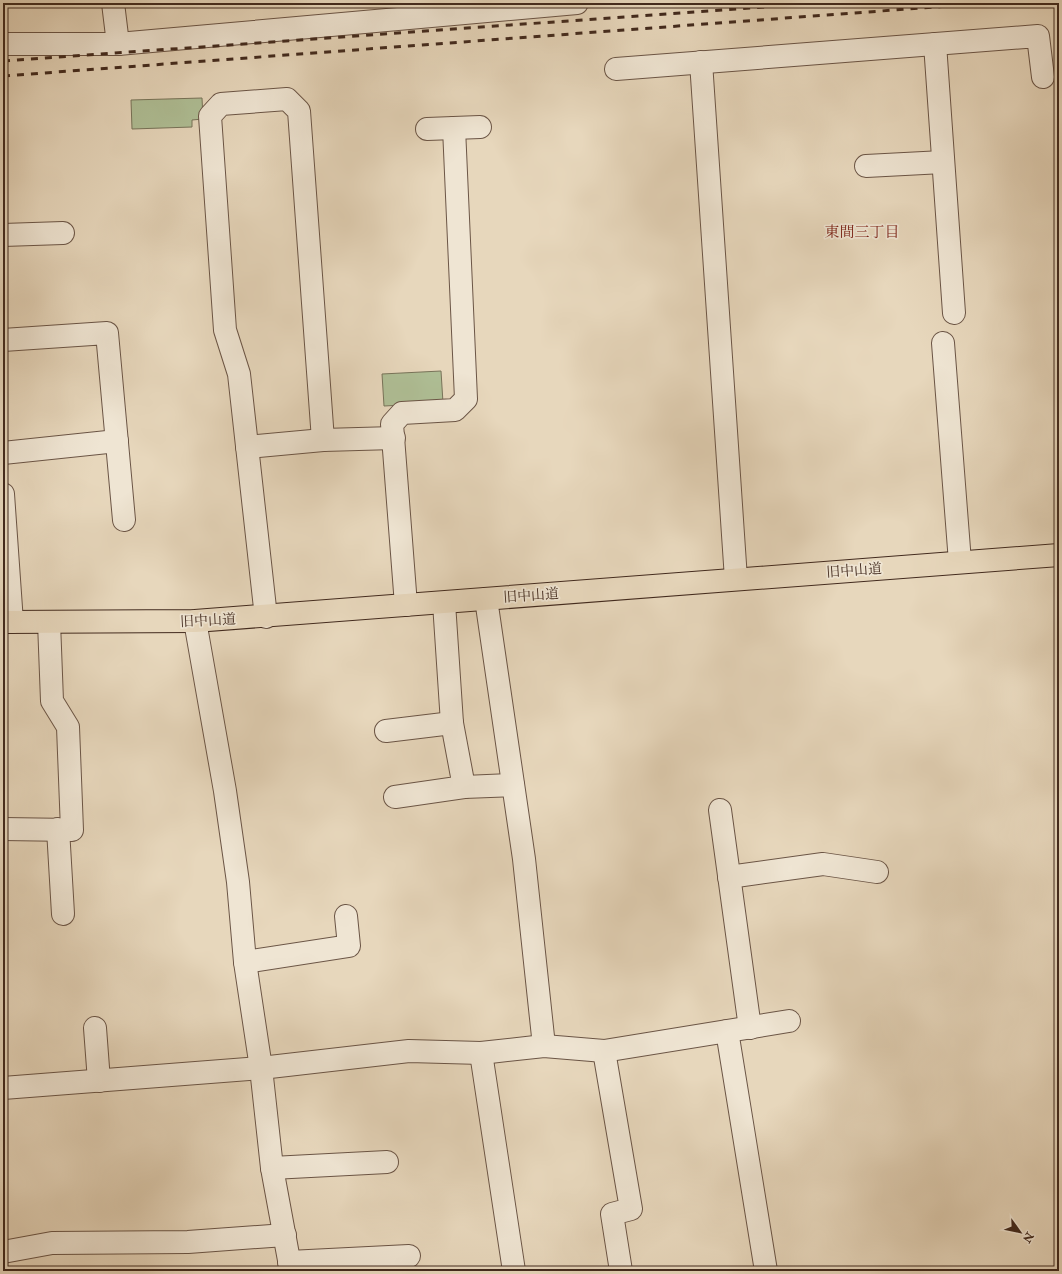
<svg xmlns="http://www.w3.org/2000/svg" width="1062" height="1274" viewBox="0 0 1062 1274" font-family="'IM FELL Double Pica','Noto Serif JP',serif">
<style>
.green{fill:#afbf96;stroke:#78745a}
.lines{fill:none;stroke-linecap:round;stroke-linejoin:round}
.minor-casing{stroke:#6b5546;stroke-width:24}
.major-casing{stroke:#422a1e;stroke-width:24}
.minor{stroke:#efe5d3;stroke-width:22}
.major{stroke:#e7d7bc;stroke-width:22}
.rail{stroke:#422a1e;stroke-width:3;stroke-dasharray:7 7;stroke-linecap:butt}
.labels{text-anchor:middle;stroke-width:3.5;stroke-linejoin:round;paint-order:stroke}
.street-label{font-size:14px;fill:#422a1e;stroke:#efe5d3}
.neighbourhood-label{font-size:15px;fill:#7a1f14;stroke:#efe5d3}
</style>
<rect width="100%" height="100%" fill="#e7d7bc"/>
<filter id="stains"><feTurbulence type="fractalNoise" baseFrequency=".005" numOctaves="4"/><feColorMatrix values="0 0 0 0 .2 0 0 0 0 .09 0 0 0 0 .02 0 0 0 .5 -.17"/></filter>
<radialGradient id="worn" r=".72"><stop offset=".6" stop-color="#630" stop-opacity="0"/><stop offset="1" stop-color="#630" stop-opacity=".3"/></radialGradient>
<g class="green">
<polygon points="202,98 203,119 192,120 192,127 132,129 131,100"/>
<polygon points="441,371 443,403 384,406 382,374"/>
</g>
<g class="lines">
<g class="minor-casing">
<g id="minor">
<polyline points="113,3 118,44"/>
<polyline points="3,44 118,44 577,3"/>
<polyline points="935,44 954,313"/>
<polyline points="701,62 736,579"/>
<polyline points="616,69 1038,36 1043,77"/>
<polyline points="427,129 480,127"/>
<polyline points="866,166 943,162"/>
<polyline points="3,235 63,233"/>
<polyline points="3,340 107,333 124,520"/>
<polyline points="943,343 960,562"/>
<polyline points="247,447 323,440 394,438"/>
<polyline points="3,453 117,441"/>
<polyline points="3,494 12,622"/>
<polyline points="486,599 524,859 544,1046"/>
<polyline points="406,605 392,424 402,413 455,410 466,399 454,128"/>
<polyline points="266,617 239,374 225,330 210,116 221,104 287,99 299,111 323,440"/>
<polyline points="195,621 225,791 238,882 245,962 261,1068 272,1168 291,1271"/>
<polyline points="386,731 452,723"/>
<polyline points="464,787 513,785"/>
<polyline points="395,797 464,787 452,723 444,603"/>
<polyline points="720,810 750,1028"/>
<polyline points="3,829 72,830 68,727 52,701 49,622"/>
<polyline points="58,829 63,914"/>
<polyline points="729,877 823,864 877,872"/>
<polyline points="245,962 349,946 346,916"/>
<polyline points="95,1028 99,1081"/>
<polyline points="727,1031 766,1271"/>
<polyline points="604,1051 631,1209 612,1214 621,1271"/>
<polyline points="481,1053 514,1271"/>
<polyline points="3,1088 261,1068 409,1051 481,1053 544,1046 604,1051 789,1021"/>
<polyline points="272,1168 387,1162"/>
<polyline points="3,1252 52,1243 188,1242 285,1235"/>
<polyline points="289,1262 409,1256"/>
</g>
</g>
<g class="major-casing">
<polyline id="major" points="3,622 195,621 1059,555"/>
</g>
<use href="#minor" class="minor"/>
<use href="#major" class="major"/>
<g class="rail">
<polyline points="3,61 821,3"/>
<polyline points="3,76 989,3"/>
</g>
</g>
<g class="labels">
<g class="street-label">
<text transform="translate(854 570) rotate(-4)" y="5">旧中山道</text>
<text transform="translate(531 595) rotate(-4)" y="5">旧中山道</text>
<text transform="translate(208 620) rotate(-3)" y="5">旧中山道</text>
</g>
<g class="neighbourhood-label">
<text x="862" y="237">東間三丁目</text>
</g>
</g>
<rect width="1062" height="1274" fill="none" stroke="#e7d7bc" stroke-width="16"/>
<rect x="4" y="4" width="1054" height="1266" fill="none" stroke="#422a1e" stroke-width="2"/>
<rect x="8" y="8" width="1046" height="1258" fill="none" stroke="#422a1e"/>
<g transform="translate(1020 1232) rotate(123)" stroke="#efe5d3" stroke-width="3" paint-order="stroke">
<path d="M0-3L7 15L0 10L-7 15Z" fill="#422a1e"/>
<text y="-6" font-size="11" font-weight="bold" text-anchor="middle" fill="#422a1e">N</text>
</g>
<rect width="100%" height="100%" filter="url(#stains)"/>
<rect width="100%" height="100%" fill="url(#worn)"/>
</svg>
